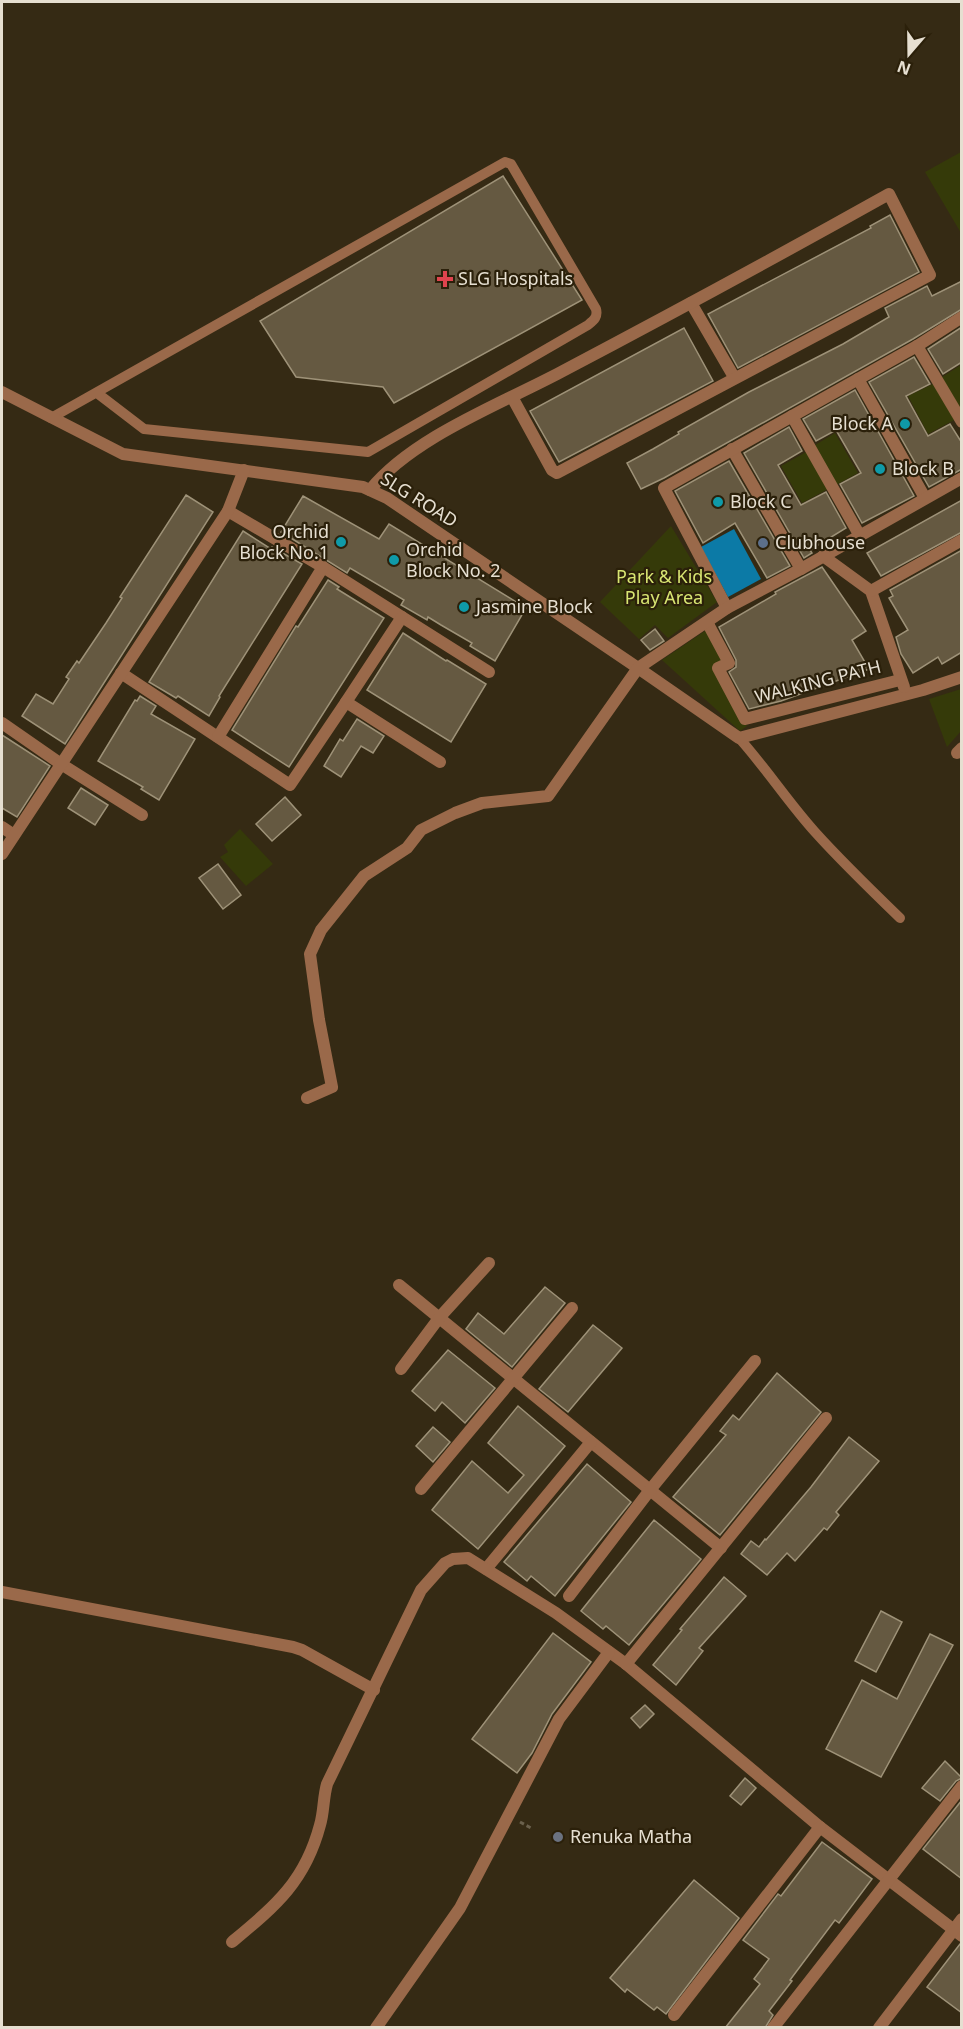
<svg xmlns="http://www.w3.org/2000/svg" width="963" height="2029" viewBox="0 0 963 2029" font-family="'Noto Sans',sans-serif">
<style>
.green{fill:#353a09}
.water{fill:#0c7aa6}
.building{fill:#655941;stroke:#9e9278;stroke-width:1.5}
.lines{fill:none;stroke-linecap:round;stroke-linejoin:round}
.path{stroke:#6b614d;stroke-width:3;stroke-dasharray:4.5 3;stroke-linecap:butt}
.service{stroke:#9a694a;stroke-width:10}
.minor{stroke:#9a694a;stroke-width:12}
.health-dot{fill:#e0444e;stroke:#2b200a;stroke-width:2}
.culture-dot{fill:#0f9aa8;stroke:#2b200a;stroke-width:2}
.service-dot{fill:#5c6f8a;stroke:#2b200a;stroke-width:2}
.worship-dot{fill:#6b7280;stroke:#2b200a;stroke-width:2}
.labels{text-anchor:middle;stroke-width:4.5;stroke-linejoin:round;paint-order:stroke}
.poi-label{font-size:18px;fill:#e6dfd1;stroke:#2b200a;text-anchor:start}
.street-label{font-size:18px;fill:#e6dfd1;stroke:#2b200a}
.park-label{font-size:18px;fill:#d8e572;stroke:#2b200a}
</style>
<rect width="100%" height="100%" fill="#352a14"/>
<g class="green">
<polygon points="961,152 961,233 925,172"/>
<polygon points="961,365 961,416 939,379"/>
<polygon points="935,383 956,419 928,434 908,396"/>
<polygon points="835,433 858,473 834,486 812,447"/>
<polygon points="808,451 830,488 802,503 781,466"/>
<polygon points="671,526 717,602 668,638 655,625 639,639 600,602"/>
<polygon points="708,629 725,661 714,667 747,726 740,731 662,660"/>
<polygon points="961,689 961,731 947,747 929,699"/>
<polygon points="240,829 273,864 246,886 220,857 228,852 224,845"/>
</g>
<polygon class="water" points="734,529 761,579 728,597 701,547"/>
<g class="building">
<polygon points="503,176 582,300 394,403 383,387 296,377 260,321"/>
<polygon points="890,215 919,272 738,368 708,314 871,228 870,226"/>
<polygon points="962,281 962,309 913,339 664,478 641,489 627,463 653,449 679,434 678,432 749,392 843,344 889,317 885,308 927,286 932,296"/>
<polygon points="962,327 962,362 943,374 928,349"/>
<polygon points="684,328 713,381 559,462 530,411"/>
<polygon points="914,357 930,384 906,396 928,436 950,424 962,443 962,469 929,487 869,382"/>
<polygon points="855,390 914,496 862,523 840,484 861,473 836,430 816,441 803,419"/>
<polygon points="789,427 802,451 778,465 801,505 826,492 846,528 810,550 812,553 804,558 744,453"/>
<polygon points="729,461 790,566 767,578 735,523 703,543 675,491"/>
<polygon points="186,495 213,512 65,744 22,716 36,694 53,704 69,679 66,677 77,661 79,663 106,623 122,598 120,597"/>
<polygon points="303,496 379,539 389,524 526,608 495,661 470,646 472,643 441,625 428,617 427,620 401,605 404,600 350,568 347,573 281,532"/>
<polygon points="962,500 962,532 881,576 867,553"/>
<polygon points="243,531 271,549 272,547 302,564 219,696 220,697 209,716 178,696 176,698 149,682"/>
<polygon points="962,550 962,652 942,664 938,657 913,673 901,654 896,637 908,630 889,598 893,596 890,590"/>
<polygon points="822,567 866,631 852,640 869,669 781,701 749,709 729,672 736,667 736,660 719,627 776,594 775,592"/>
<polygon points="328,580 339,587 337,589 384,618 289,767 232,730 296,626 298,627"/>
<polygon points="655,629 664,641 650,650 641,640"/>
<polygon points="403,633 446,661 447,660 486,684 451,742 367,690"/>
<polygon points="140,696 156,706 151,714 195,739 159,800 141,789 143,787 98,761 135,700 137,701"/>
<polygon points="357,719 384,736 373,753 361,746 341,777 324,766 340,739 343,741"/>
<polygon points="2,735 50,766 17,817 2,808"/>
<polygon points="81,788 108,805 95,825 68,808"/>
<polygon points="285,797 301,815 272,841 256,824"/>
<polygon points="218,864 241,895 223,909 199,878"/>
<polygon points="545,1287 565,1303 512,1367 466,1329 478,1313 504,1334"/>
<polygon points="593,1325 622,1348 568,1412 539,1389"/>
<polygon points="448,1350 495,1388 465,1423 442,1402 435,1411 412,1391"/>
<polygon points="777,1373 821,1412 720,1535 673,1497 726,1435 720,1431 733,1415 739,1420"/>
<polygon points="518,1406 565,1446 478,1549 432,1510 472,1461 508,1493 524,1475 488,1443"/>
<polygon points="433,1427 450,1442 433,1462 416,1446"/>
<polygon points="849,1437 879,1461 836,1512 839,1515 827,1530 824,1528 795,1561 787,1553 767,1575 741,1554 751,1541 759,1547 765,1539 766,1540 811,1487"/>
<polygon points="587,1464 631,1502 555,1596 531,1576 527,1581 504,1562"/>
<polygon points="654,1520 701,1559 629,1645 606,1626 603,1629 581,1611"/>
<polygon points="724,1577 746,1596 699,1648 703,1651 676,1685 653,1665 682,1630 680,1629"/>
<polygon points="881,1611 902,1622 876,1672 855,1661"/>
<polygon points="553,1633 591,1662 552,1714 532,1753 517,1773 472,1739"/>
<polygon points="930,1634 953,1645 881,1777 826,1749 862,1680 897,1699"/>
<polygon points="645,1705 654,1714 640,1728 631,1718"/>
<polygon points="945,1761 962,1778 956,1781 940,1801 922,1788"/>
<polygon points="745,1778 756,1788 741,1805 730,1796"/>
<polygon points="962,1800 962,1879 923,1849"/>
<polygon points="822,1842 872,1879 839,1923 835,1920 790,1980 792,1981 769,2011 773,2015 765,2028 725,2028 760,1984 754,1979 769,1959 743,1940 778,1894 781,1896"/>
<polygon points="694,1880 739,1918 666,2014 657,2007 654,2010 627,1989 625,1992 610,1978"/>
<polygon points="960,1944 962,1944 962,2013 927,1987"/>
</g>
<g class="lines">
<polyline class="path" points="520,1822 531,1828"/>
<g class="service">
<path d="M 51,418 L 505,162 L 511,164 L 596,309 C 598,317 594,320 588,325 L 368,452 L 144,429 L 97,393"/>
<path d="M 739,738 C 766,768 788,802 815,832 C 842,862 871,890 900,918"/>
</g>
<g class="minor">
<polyline points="691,303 734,377"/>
<polyline points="917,346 962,422"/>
<polyline points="858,379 925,498"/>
<polyline points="2,392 123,454 363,487 387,498 638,668 739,738 923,690 962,677"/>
<polyline points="792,416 860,536"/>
<polyline points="732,449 801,569"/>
<path d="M 370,490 C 413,437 501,404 561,372 C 671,314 780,255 889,194 L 930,275 L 557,473 L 552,470 L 512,397"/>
<polyline points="823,556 871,591 904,687"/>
<polyline points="323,567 489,672"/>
<polyline points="871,591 962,540"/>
<polyline points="727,608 664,488 917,346 962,317"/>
<polyline points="402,617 346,702 440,762"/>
<polyline points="707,622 729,663 718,668 745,719 900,680"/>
<polyline points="121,673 290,785 346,702"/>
<polyline points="2,723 61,764 142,815"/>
<polyline points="218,737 323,567 228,511"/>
<polyline points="957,753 962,748"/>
<polyline points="2,827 14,835"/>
<polyline points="2,854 228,511 244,470"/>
<polyline points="307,1098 332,1087 319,1020 310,954 321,930 364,876 407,848 421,830 455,813 482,803 548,796 638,668 727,608 801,569 962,478"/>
<polyline points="399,1285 721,1548"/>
<polyline points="401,1369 439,1318 489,1263"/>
<polyline points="421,1489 572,1308"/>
<polyline points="486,1569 591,1442"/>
<polyline points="2,1592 293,1647 302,1650 374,1690"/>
<polyline points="569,1596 650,1490 755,1361"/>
<polyline points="626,1664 826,1418"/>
<path d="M 232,1942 C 275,1906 305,1882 320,1825 C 324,1812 323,1798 327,1784 L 421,1590 L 445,1563 L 453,1559 L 468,1558 L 556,1613 L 626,1664 L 820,1827 L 962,1936"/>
<polyline points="674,2015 820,1827"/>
<polyline points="376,2028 460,1908 559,1719 609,1652"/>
<polyline points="773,2028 962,1786"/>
<polyline points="879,2028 962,1919"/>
</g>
</g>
<path class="health-dot" d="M442 270h6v6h6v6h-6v6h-6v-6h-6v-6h6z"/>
<g class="culture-dot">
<circle cx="905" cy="424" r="6"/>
<circle cx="880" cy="469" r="6"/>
<circle cx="718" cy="502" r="6"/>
<circle cx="341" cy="542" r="6"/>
<circle cx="394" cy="560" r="6"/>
<circle cx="464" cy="607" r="6"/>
</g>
<circle class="service-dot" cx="763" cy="543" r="6"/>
<circle class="worship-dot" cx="558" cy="1837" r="6"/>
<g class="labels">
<g class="poi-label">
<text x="458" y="285">SLG Hospitals</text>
<text x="893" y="430" text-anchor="end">Block A</text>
<text x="892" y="475">Block B</text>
<text x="730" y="508">Block C</text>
<text x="329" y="538" text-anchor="end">Orchid<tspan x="329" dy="21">Block No.1</tspan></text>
<text x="775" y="549">Clubhouse</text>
<text x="406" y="556">Orchid<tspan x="406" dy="21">Block No. 2</tspan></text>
<text x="476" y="613">Jasmine Block</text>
<text x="570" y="1843">Renuka Matha</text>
</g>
<g class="street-label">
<text transform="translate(419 500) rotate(32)" y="6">SLG ROAD</text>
<text transform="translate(818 682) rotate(-14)" y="6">WALKING PATH</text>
</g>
<g class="park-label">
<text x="664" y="583">Park &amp; Kids<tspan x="664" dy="21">Play Area</tspan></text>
</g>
</g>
<rect width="963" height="2029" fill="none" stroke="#e6dfd1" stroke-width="6"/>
<g transform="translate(909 54) rotate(200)" stroke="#2b200a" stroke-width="4.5" paint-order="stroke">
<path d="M0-4.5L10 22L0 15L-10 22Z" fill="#e6dfd1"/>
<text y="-9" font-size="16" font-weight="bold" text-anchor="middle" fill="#e6dfd1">N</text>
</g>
</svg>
